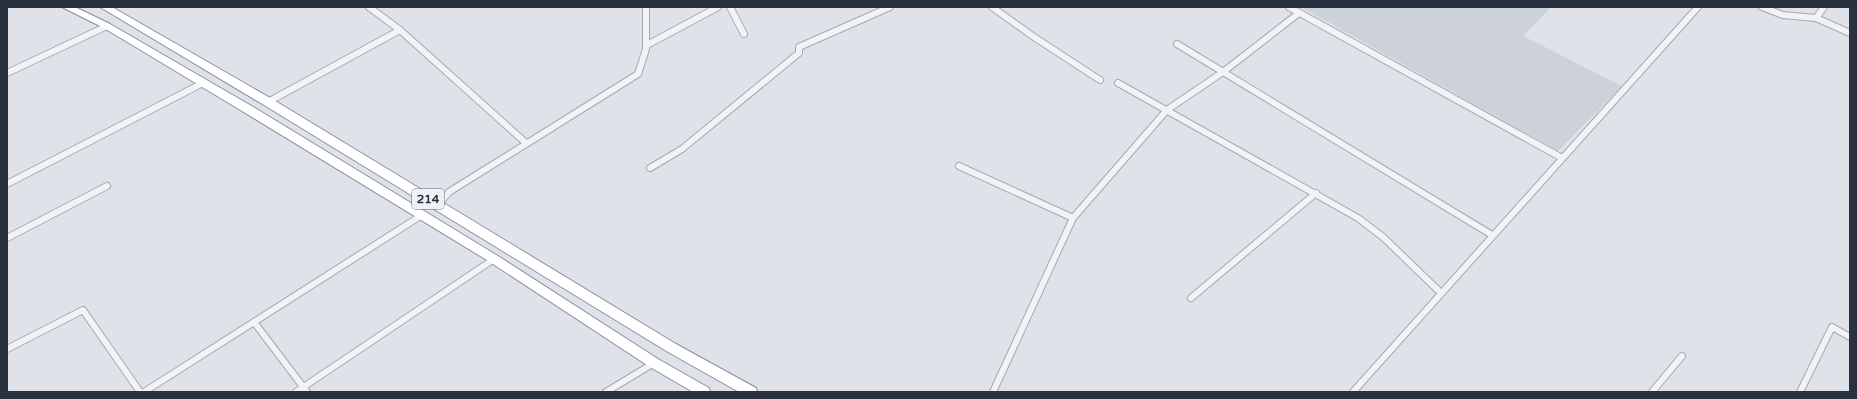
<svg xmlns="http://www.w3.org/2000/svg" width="1857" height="399" viewBox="0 0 1857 399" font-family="'Varela Round',sans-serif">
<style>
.built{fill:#cdd2da}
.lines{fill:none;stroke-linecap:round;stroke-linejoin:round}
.minor-casing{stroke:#a5a9b2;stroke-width:8}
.trunk-casing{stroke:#87909e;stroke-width:2}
.minor{stroke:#f2f3f6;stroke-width:6}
.trunk{fill:#fff;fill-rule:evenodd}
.labels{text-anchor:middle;stroke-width:3;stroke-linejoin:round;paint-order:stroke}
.shield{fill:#eef1f5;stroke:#646b75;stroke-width:1}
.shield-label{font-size:12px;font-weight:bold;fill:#29313e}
</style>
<rect width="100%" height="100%" fill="#dfe2e8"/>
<polygon class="built" points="1301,7 1551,7 1523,36 1622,86 1558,151"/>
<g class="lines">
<g class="minor-casing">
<g id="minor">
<polyline points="369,7 400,30 526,143"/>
<polyline points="730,7 744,34"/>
<polyline points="992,7 1034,37 1100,80"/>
<polyline points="1289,7 1562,158"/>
<polyline points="1762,7 1783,15 1816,18 1850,33"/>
<polyline points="1816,18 1824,7"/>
<polyline points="1177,44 1492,235"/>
<polyline points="647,45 718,7"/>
<polyline points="7,73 107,26"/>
<polyline points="1118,83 1358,218 1383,237 1441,293"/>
<polyline points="268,102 400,30"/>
<polyline points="959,166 1073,218"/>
<polyline points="650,168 682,149 799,53 799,47 890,7"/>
<polyline points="7,184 203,83"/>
<polyline points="438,205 449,192 638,74 646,49 646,7"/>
<polyline points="7,238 107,186"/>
<polyline points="1191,298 1316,193"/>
<polyline points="254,322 307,392"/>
<polyline points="7,349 83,310 140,392"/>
<polyline points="144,392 422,215"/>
<polyline points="296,392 494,259"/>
<polyline points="606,392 654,363"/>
<polyline points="993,392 1073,218 1167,110 1223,72 1299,13"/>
<polyline points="1353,392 1698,7"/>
<polyline points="1652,392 1682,356"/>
<polyline points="1800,392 1832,327 1850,337"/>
</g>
</g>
<g class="trunk-casing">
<g id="trunk">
<polygon points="62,7 75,7 110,24 255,108 498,256 658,359 709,388 710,392 693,392 650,367 490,262 247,114 104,28"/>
<polygon points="100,7 112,7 272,99 676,344 756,388 757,392 739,392 668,352 264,105"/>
</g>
</g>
<use href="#minor" class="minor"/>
<use href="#trunk" class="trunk"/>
</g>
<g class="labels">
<rect class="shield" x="412" y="189" width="32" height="20" rx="3"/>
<g class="shield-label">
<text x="428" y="203">214</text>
</g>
</g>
<rect width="1857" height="399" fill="none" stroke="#29313e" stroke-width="16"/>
</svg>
